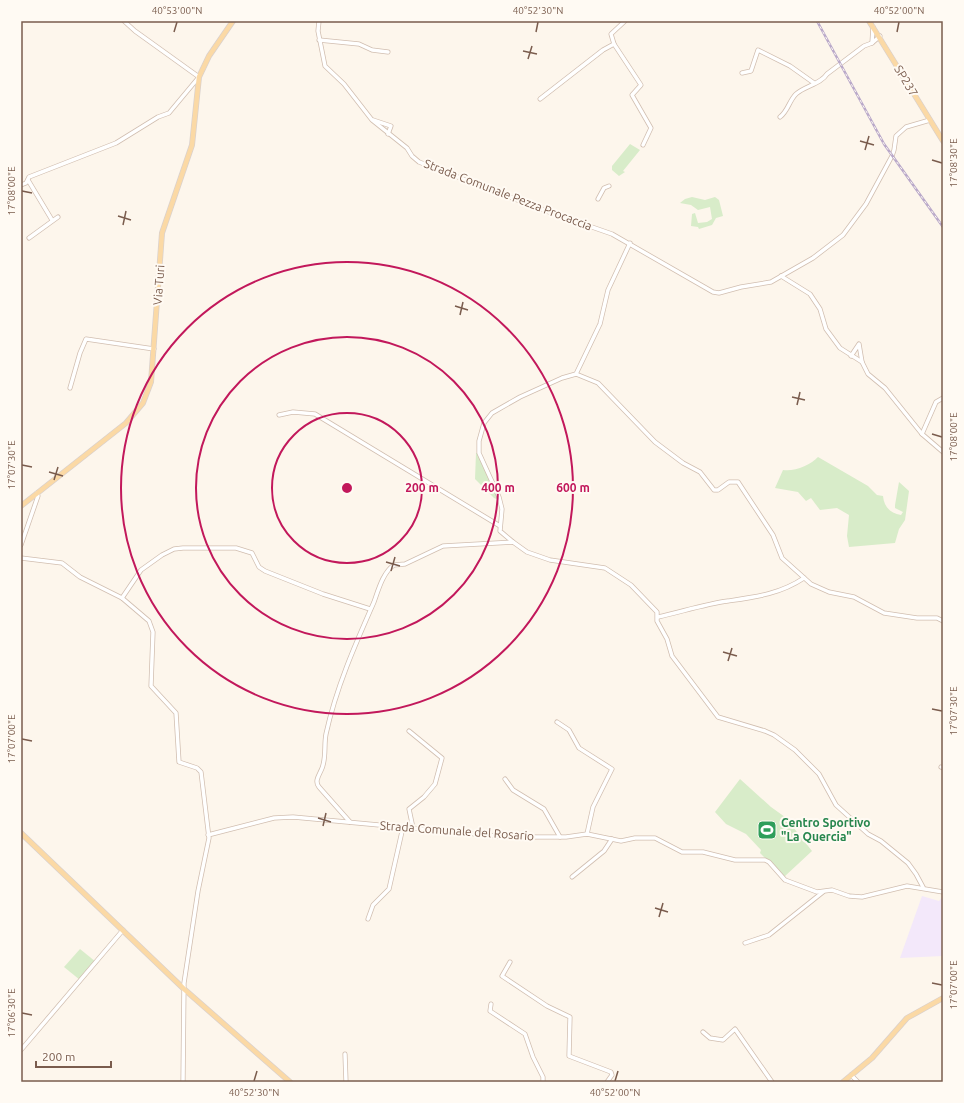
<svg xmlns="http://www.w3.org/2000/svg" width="964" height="1103" viewBox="0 0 964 1103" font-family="Ubuntu,sans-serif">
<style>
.education{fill:#f3e8fa}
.green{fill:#d8ecc9}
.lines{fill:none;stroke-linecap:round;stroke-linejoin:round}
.minor-casing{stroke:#d1beb0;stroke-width:5}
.major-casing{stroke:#dad1cd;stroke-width:6}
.minor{stroke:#fff;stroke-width:3.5}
.major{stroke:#fbd9a5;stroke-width:4.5}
.rail-casing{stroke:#b9a8c9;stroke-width:2.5}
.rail{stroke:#fffaf3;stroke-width:1;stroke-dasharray:3;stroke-linecap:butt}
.ticks{fill:none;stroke:#7a5c4d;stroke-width:1.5}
.ring{fill:none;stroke:#c2185b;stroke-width:2}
.labels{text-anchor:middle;stroke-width:4;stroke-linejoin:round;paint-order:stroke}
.street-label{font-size:12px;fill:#7a5c4d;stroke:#fffaf3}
.leisure-label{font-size:12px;font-weight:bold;fill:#27864d;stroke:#fffaf3;text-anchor:start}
.centre{fill:#c2185b;stroke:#fffaf3;stroke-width:2}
.ring-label{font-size:12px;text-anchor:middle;font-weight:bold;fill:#c2185b;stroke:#fffaf3;stroke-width:4;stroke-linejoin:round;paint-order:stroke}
.neatline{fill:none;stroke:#7a5c4d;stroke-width:1.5}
.ticks-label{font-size:10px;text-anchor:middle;fill:#7a5c4d}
</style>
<rect width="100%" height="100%" fill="#fdf6ec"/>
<polygon class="education" points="922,896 939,901 943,896 943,956 900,958"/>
<g class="green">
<polygon points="630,144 640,150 623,171 625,172 619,176 612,170 612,166"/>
<polygon points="692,197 705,200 715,197 719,200 723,216 716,218 712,225 699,229 698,227 691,226 692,214 695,213 698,223 707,222 712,219 710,207 698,210 691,205 680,203 685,199"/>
<polygon points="476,453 479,453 499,500 494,498 475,479"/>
<path d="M 818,457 L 868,486 L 877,495 L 883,496 C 884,507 890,513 901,515 L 903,512 L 895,508 L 895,505 L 899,482 L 909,491 L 905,520 L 899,529 L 895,543 L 849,547 L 847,536 L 849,515 L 837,508 L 820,510 L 811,498 L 806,501 L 798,492 L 775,488 L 783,470 C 794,472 811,465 818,457 Z"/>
<polygon points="740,779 771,807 785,817 812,851 784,877 760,853 761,850 746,834 726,824 715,812"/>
<polygon points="80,949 96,962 80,980 64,967"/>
</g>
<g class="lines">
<g class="minor-casing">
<g id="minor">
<polyline points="319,21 318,31 325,66 344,84 372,120 407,148 412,156 419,162 546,211 612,234 713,292 719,293 741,287 771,282 813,258 843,235 866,204 892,156 894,150 896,136 906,127 930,120"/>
<polyline points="625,21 611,34 614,44 641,85 632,95 651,128 643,145"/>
<polyline points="873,27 872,43 880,36"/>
<polyline points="319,40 359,44 372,50 388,52"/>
<polyline points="742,73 751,71 758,50 790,66 814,83"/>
<polyline points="540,99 603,50 614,44"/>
<path d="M 780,117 C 788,111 789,101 796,94 C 805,86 821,84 827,74 L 864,46 L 872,43"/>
<polyline points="373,120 391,126 388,134"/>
<polyline points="28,180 52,220"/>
<polyline points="21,185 26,183 29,177 116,143 158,117 169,113 199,77 135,31 124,21"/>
<polyline points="598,199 604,188 609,186"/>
<polyline points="29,238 58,217"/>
<polyline points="781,276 810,294 820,309 826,329 840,348 862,362"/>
<polyline points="851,356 859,344 862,362 868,374 885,388 922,434 943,452"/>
<polyline points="576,374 598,383 655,442 683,463 700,472 714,490 718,490 729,482 738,482 773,535 782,558 811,584 829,592 854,597 884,613 917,618 937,618 943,621"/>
<polyline points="70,388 80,353 86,339 154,349"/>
<polyline points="279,415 293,412 315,414 500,526"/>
<polyline points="922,434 936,402 943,398"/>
<polyline points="513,542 500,531 502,509 499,497 479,453 479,441 484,423 492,413 520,397 562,378 576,374 600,324 608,290 630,243"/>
<polyline points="21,545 38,496 37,493"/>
<polyline points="21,558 62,563 80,577 122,598 149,621 153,632 151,686 176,713 179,762 197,768 201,772 209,838 198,891 184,983 183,1082"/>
<polyline points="122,598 141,570 162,555 174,549 183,548 236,548 252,553 259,567 265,571 323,594 370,609"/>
<path d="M 658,617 C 681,612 705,604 728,601 C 756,597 780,594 804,578"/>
<polyline points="557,722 569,730 579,748 612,769 593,807 587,834"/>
<polyline points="409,731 442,758 435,784 424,797 409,809 413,828"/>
<polyline points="941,767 943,768"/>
<polyline points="505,779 513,790 544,809 560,837"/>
<path d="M 350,822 L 319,787 C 313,780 322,772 323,765 C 326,755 324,744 326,734 C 336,688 355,645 374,602 C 378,591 383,572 394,565 L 405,564 L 443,546 L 513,542 L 527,552 L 550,560 L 605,568 L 631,585 L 657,612 L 657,621 L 667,639 L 672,656 L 718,717 L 765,731 L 774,735 L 795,750 L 819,774 L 836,805 L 868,834 L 881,841 L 908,863 L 916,874 L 923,887"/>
<polyline points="208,835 274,818 293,817 508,837 566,837 587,834 621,841 635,838 655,838 682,852 703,852 735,860 765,860 769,862 785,880 817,892 832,890 849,896 862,897 907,886 943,892"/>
<polyline points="572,877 604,851 612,839"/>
<polyline points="368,919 373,905 389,889 403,827"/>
<polyline points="745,943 769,935 823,892"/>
<polyline points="510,962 502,976 547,1006 570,1017 569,1056 611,1072 612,1075 607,1082"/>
<polyline points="491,1004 490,1011 525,1034 533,1057 543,1077 543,1082"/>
<polyline points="703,1032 710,1038 723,1040 735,1029 772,1082"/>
<polyline points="21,1050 123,930"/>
<polyline points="345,1054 346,1082"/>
<polyline points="851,1075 858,1082"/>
</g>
</g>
<g class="major-casing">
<g id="major">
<polyline points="869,21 943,141"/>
<polyline points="21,506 126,423 143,403 151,382 162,233 192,145 199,77 209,56 233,21"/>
<polyline points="21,833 184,989 290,1082"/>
<polyline points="843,1082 872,1058 907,1018 943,998"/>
</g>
</g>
<use href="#minor" class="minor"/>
<use href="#major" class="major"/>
<g class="rail-casing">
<polyline id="rail" points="817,21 884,144 943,227"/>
</g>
<use href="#rail" class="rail"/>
</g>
<path class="ticks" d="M 174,32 L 177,22M 536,32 L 538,22M 897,32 L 899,22M 523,51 L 537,54M 528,59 L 532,46M 860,141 L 874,145M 865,150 L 869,136M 932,160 L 942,163M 22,191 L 32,193M 118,216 L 131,220M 123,225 L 126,211M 455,306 L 468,310M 460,315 L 463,302M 792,397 L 805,400M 797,405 L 800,392M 932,434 L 942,437M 22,465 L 32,467M 49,472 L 63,476M 54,480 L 58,467M 386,562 L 400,566M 391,571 L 395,557M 723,652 L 737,656M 728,661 L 732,648M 932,709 L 942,711M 22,739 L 32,741M 318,818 L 331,822M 323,826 L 326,813M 655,908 L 668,912M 659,917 L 663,903M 932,983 L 942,985M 22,1013 L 32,1015M 254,1081 L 257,1071M 615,1081 L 618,1071"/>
<g class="ring">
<circle cx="347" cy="488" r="75"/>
<circle cx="347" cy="488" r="151"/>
<circle cx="347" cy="488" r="226"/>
</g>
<defs>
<g id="stadium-square" transform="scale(1)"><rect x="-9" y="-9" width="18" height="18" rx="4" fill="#2e9e5b" stroke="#fffaf3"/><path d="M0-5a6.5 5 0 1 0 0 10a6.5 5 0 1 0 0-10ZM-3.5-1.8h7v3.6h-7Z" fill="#fff"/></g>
</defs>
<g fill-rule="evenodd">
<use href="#stadium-square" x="767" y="830"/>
</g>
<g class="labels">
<g class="street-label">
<text transform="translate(906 81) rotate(59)" y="4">SP237</text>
<text transform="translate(508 195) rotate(21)" y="4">Strada Comunale Pezza Procaccia</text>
<text transform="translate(159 285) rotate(-86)" y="4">Via Turi</text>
<text transform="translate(457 831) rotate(4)" y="4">Strada Comunale del Rosario</text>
</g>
<g class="leisure-label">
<text x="781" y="827">Centro Sportivo<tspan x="781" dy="14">"La Quercia"</tspan></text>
</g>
</g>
<circle cx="347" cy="488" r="6" class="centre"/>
<g class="ring-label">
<text x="422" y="492">200 m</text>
<text x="498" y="492">400 m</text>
<text x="573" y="492">600 m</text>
</g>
<rect width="964" height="1103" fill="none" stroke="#fffaf3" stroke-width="44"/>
<path d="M36 1061v6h75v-6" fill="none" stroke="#7a5c4d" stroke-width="2"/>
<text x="42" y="1061" font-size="12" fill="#7a5c4d" stroke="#fffaf3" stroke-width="3" paint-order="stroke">200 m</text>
<rect x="22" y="22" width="920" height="1059" class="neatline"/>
<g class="ticks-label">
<text x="177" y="14">40°53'00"N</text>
<text x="538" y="14">40°52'30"N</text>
<text x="899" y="14">40°52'00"N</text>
<text transform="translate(953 163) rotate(-90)" y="4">17°08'30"E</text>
<text transform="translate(11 191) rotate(-90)" y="4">17°08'00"E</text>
<text transform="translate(953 437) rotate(-90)" y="4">17°08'00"E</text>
<text transform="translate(11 465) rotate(-90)" y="4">17°07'30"E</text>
<text transform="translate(953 711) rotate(-90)" y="4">17°07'30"E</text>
<text transform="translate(11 739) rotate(-90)" y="4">17°07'00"E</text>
<text transform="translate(953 985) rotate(-90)" y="4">17°07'00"E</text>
<text transform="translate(11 1013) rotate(-90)" y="4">17°06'30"E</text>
<text x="254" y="1096">40°52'30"N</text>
<text x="615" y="1096">40°52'00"N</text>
</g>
</svg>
